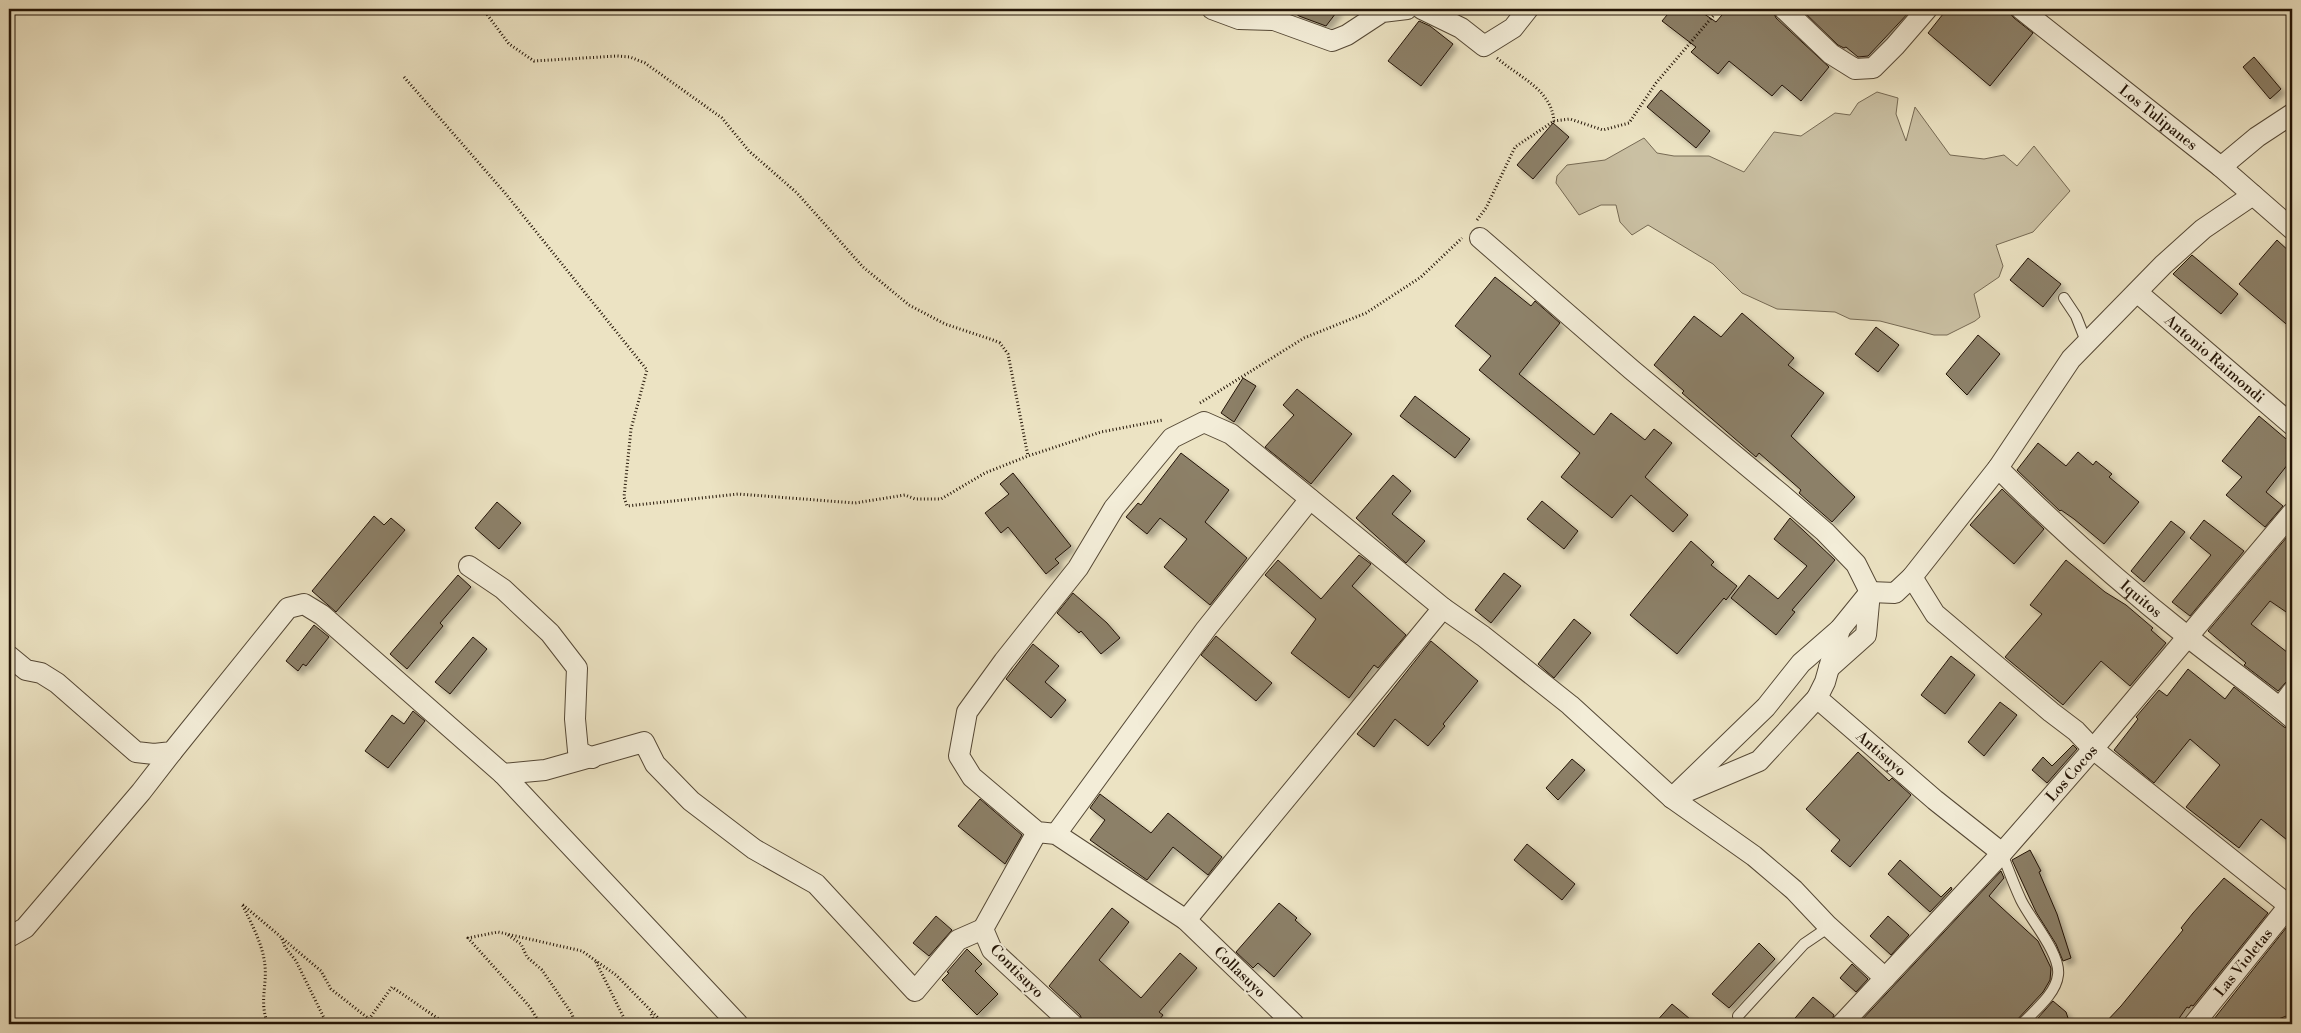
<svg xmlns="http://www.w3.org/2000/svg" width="2301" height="1033" viewBox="0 0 2301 1033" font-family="'Libre Bodoni',serif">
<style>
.green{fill:#cac0a3;stroke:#766a54}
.building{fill:#8c8068;stroke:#231406;filter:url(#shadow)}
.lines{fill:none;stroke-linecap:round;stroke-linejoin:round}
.lane-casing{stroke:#554835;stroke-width:12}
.street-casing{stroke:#554835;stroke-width:22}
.path{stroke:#231406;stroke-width:3;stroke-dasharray:1 2.5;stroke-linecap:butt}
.lane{stroke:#f3edd8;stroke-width:10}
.street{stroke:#f3edd8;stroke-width:20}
.labels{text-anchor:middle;stroke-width:4.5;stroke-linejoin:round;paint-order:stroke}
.street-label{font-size:15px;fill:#231406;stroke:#f3edd8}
</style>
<defs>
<filter id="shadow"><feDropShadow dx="4.5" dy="4.5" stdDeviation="2.5" flood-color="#0004"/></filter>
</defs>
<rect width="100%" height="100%" fill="#ece3c3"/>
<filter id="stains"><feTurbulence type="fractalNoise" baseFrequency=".004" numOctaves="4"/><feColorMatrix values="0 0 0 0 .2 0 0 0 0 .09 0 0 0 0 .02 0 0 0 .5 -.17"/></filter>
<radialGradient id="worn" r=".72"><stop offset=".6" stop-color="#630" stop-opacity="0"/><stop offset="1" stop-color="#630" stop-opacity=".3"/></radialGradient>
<polygon class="green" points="1877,92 1898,98 1896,114 1906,141 1915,107 1950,155 1984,159 2004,155 2017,166 2034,146 2070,191 2033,232 1996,245 2003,266 1999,277 1974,294 1980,317 1975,321 1947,335 1934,335 1880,321 1850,319 1835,312 1777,309 1742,293 1713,264 1648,225 1632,235 1620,222 1616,205 1601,205 1579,215 1556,183 1557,176 1567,165 1605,160 1644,138 1657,153 1674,156 1709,156 1744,172 1774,132 1801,136 1835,113 1850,115 1858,103"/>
<g class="building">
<polygon points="1289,9 1339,9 1326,26 1299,16"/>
<polygon points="1672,9 1697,9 1716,22 1727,9 1772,9 1776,18 1829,67 1801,101 1782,85 1772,96 1729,61 1718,74 1691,52 1696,47 1662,21"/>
<polygon points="1801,9 1912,9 1868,56 1858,57 1846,47 1844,48 1838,45"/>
<polygon points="1947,9 2006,9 2014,18 2033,33 1990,86 1928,33"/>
<polygon points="1419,21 1430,26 1453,44 1421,86 1388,61"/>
<polygon points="2254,57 2281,89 2270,99 2243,67"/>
<polygon points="1661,90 1710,131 1696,148 1647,107"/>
<polygon points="1553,123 1569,137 1533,179 1517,165"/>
<polygon points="2277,240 2292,254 2292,329 2239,284"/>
<polygon points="2192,255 2238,294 2221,314 2173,274"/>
<polygon points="2028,258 2061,284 2043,307 2010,280"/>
<polygon points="1495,277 1531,306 1535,301 1560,323 1519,374 1594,435 1611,413 1645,440 1654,429 1672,443 1645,477 1688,515 1673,532 1631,495 1612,518 1561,477 1580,453 1479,370 1491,356 1455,326"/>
<polygon points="1742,313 1794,358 1788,365 1824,393 1791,436 1855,497 1832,522 1799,493 1801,490 1759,453 1756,457 1682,393 1684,391 1654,365 1694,316 1721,337"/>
<polygon points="1876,327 1899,345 1878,372 1855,354"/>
<polygon points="1978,335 2000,354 1967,395 1946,374"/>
<polygon points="1243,378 1256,386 1234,422 1221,413"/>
<polygon points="1297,389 1352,434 1311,484 1265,447 1294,415 1283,405"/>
<polygon points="1415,396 1470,439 1455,458 1400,416"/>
<polygon points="2259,416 2292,444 2292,459 2266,492 2283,506 2265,527 2226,495 2242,477 2222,461"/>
<polygon points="2038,443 2066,466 2078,452 2093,465 2096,461 2112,474 2109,477 2139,502 2104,544 2074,519 2061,510 2060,511 2017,470"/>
<polygon points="1181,453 1229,490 1205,522 1247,558 1210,605 1164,567 1187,539 1160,518 1147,534 1126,517 1138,503 1141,505"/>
<polygon points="1013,473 1071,546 1055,559 1059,563 1046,574 1008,527 1001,533 985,513 1009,494 1000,484"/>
<polygon points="1393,475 1411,491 1392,514 1425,541 1406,563 1356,518"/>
<polygon points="2002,489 2044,529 2014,564 1970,525"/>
<polygon points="1542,501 1578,531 1564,549 1527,519"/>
<polygon points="497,502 521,523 499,549 475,528"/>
<polygon points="374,516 384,525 391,518 405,530 336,612 312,591"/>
<polygon points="1790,518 1835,560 1792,610 1795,612 1776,635 1731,598 1749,575 1778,599 1807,566 1774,539"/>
<polygon points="2204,520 2244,551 2190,616 2172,602 2211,555 2190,538"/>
<polygon points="2171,521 2185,532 2144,582 2131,571"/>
<polygon points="2292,531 2292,616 2270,601 2251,624 2292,656 2292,680 2287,681 2278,691 2244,665 2246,663 2208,631"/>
<polygon points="1691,541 1714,562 1711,565 1737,586 1726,600 1724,598 1677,654 1630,615"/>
<polygon points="1359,555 1371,564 1352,586 1406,635 1378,668 1374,665 1349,698 1291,653 1316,619 1265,575 1278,560 1321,599"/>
<polygon points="2066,560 2105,592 2126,605 2153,628 2151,630 2166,643 2130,686 2101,661 2063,705 2005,657 2042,614 2030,605"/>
<polygon points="1504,573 1521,586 1491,623 1475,610"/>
<polygon points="458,575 471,587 440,623 443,626 407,669 390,654"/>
<polygon points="1073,593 1107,623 1120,638 1101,654 1081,631 1079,633 1057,613"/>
<polygon points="1574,619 1591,633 1554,678 1538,664"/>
<polygon points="314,625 329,637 306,666 303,664 298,671 286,661"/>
<polygon points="1216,636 1272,683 1256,701 1201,655"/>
<polygon points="473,637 487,649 450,694 435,682"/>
<polygon points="1431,641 1478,681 1443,724 1445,726 1428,746 1395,719 1374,747 1357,734"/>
<polygon points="1033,644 1059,666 1045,682 1066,700 1051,718 1006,679"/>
<polygon points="1951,656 1975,675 1945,714 1921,695"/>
<polygon points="2188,669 2225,699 2234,687 2284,727 2292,730 2292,844 2261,819 2239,848 2186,807 2220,765 2190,739 2154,783 2114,750 2138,719 2136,717 2159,690 2167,696"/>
<polygon points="2000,702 2017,715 1984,756 1968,742"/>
<polygon points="413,711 425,721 388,768 365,751 392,715 404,724"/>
<polygon points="2073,745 2077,749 2047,783 2032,770 2043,757 2052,766"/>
<polygon points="1858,752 1889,781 1892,778 1911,795 1850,867 1831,851 1840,840 1806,809"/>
<polygon points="1572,759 1585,770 1558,800 1546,788"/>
<polygon points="1100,794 1151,833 1168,813 1222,857 1208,875 1173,847 1147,880 1090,840 1105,820 1090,808"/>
<polygon points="980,799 1022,835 1005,864 958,826"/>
<polygon points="1527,844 1575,884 1562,900 1514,860"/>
<polygon points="2030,850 2041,871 2039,872 2057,914 2071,958 2063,961 2056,944 2036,912 2012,860"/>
<polygon points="1900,860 1941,897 1951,887 1952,889 1930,912 1888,874"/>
<polygon points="2001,871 2004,878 1989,896 2038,941 2051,968 2050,980 2043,992 2015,1022 2014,1024 1858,1024"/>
<polygon points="2224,878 2268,913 2193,1006 2191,1005 2189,1008 2187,1007 2175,1024 2104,1024 2121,1006 2183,930 2181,928 2193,913"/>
<polygon points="1279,903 1297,918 1295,920 1311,934 1274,977 1258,963 1253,968 1236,952"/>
<polygon points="1112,908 1129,922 1099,960 1141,998 1180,953 1197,968 1159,1012 1163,1015 1156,1024 1084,1024 1080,1015 1049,986"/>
<polygon points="936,916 952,930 929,956 913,943"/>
<polygon points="1888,916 1909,935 1891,955 1870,936"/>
<polygon points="2286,928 2292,934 2292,1011 2289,1015 2265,1024 2210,1024"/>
<polygon points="1759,943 1775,959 1729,1008 1712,994"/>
<polygon points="967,949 982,964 975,971 998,994 977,1015 942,980 949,973 947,972"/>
<polygon points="1852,964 1868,979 1856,992 1840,978"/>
<polygon points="1813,997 1834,1015 1830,1024 1790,1024"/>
<polygon points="2053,1001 2066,1012 2070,1024 2043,1024 2037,1019"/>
<polygon points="1672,1004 1696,1024 1654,1024"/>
</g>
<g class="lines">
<g class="lane-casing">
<g id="lane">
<polyline points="2064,298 2076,316 2087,344"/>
<path d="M 2002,853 C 2008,869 2014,885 2021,900 C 2030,919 2061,954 2058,975 C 2056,994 2034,1011 2022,1024"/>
<polyline points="1738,1016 1804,944 1829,927"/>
</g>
</g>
<g class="street-casing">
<g id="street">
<polyline points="1212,9 1239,19 1274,20 1332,41 1347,35 1382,12 1407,9"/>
<polyline points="1422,9 1461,28 1484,46 1513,28 1528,9"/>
<polyline points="1784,9 1831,54 1855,69 1873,68 1895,46 1927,9"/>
<path id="s1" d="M 2021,9 L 2221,167 L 2292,229"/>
<polyline points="2221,167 2257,137 2292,114"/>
<polyline points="1480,238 1632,370 1781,494 1825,532 1856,564 1870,592 1866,635 1829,668"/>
<path id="s2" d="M 2138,293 L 2292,425"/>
<path id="s3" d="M 1998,468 C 2058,528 2121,584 2188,637 C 2222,664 2259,690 2292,718"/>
<polyline points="469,566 503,589 550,633 577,668 575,719 578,751 592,758"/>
<polyline points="1912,577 1935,614 2051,712 2076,731 2093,749 2292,908"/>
<polyline points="1870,592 1895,593 1912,577 1998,468 2071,359 2163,265 2203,229 2253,195"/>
<path id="s4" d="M 1840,629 L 1825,682 L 1817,698 L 1935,800 L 2002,853"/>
<polyline points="9,656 26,670 41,673 57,683 136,752 154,754 172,752 288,608 304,604 322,615 503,774 545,770 644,742 655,764 691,801 754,849 816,884 915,991 958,940 983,929"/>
<polyline points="2280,708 2292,692"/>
<polyline points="503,774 738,1024"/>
<polyline points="1683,793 1759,761 1817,698"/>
<polyline points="1672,798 1766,707 1801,663 1840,629 1870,592"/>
<polyline points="1037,832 983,929 992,950 1072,1024"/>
<polyline points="1056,834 1206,629 1310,499"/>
<polyline points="1186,920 1443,608"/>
<polyline points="9,937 25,928 141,792 172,752"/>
<polyline points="1294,1024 1186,920 1056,834 1037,832 972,777 959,756 967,712 1004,661 1078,568 1114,508 1172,438 1204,422 1231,434 1443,608 1483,636 1570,705 1672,798 1754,856 1794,890 1828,926 1885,978"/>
<path id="s5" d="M 1842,1024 L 2002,853 L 2093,749 L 2292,513"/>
<path id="s6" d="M 2194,1024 L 2292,902"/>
</g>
</g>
<g class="path">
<polyline points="483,9 509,44 534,61 617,56 630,57 645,63 722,118 749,151 797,193 863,267 909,305 945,324 993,340 1000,343 1008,354 1028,456"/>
<path d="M 1497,58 C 1520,78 1551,89 1554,121 L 1570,119 L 1603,130 L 1629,123 L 1656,83 L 1719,9"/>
<polyline points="404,77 505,193 647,370 631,429 624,497 627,506 738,494 855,503 905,495 915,499 941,499 985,473 1028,456 1101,432 1163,420"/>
<polyline points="1477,220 1486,208 1515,147 1554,121"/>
<polyline points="1200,403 1304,338 1366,313 1421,277 1462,238"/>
<polyline points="508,935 521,944 527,957 542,970 572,1014 575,1024"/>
<polyline points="282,939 285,947 296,961 327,1024"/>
<polyline points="596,962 627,1024"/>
<polyline points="651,1014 656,1024"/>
<polyline points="369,1019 374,1024"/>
<path d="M 268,1024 C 259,1003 267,986 265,966 C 263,944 251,923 242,904 L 321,971 L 331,989 L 369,1019 L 392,987 L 446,1024"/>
<polyline points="540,1024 530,1007 468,938 498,932 582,951 616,975 664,1024"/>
</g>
<use href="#lane" class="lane"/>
<use href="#street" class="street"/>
</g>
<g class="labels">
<g class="street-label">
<text dy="5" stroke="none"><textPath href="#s1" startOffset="175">Los Tulipanes</textPath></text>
<text dy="5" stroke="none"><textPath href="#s2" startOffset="101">Antonio Raimondi</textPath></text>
<text dy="5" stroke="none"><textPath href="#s3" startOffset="194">Iquitos</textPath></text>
<text dy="5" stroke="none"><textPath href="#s4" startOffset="158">Antisuyo</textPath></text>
<text dy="5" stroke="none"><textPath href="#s5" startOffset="340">Los Cocos</textPath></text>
<text dy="5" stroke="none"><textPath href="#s6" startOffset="79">Las Violetas</textPath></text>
<text transform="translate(1017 971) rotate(45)" y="5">Contisuyo</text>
<text transform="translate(1240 972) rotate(44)" y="5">Collasuyo</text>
</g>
</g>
<rect width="2301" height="1033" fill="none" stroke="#ece3c3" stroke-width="30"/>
<rect x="10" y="10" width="2281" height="1013" fill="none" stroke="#231406" stroke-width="2.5"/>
<rect x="15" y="15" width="2271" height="1003" fill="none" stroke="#231406"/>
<rect width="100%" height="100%" filter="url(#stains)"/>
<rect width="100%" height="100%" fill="url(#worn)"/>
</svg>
